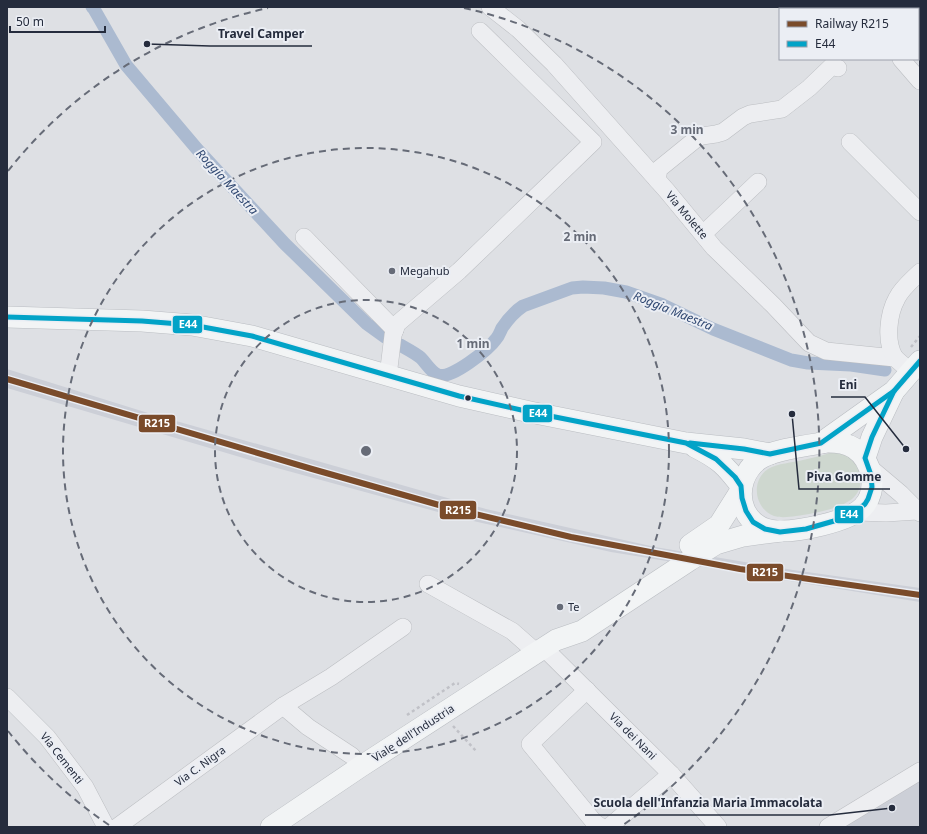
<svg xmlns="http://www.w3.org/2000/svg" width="927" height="834" viewBox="0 0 927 834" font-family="'Noto Sans',sans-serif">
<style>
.built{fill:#cccfd7}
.grass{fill:#ced7cf}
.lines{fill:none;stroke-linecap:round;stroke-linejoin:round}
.canal{stroke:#abbad0;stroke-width:13}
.minor-casing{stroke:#bcbec2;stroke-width:18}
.major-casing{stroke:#babdc2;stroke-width:22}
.path{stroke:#c0c1c7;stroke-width:2.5;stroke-dasharray:3 3;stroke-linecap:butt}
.minor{stroke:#edeef1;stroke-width:17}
.major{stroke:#f2f4f5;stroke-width:21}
.bus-1-casing{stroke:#ebeef4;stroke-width:8}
.bus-1{stroke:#02a3c7;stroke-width:5}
.rail-1-casing{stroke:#ebeef4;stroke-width:9}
.rail-1{stroke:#7a4b2a;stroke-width:6}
.ring{fill:none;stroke:#666b77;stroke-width:2;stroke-dasharray:7 5}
.poi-dot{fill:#666b77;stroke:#ebeef4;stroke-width:1.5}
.bus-dot{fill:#252c3d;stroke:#ebeef4;stroke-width:1.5}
.labels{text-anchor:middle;stroke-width:4;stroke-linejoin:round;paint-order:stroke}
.street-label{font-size:11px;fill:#252c3d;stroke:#ebeef4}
.poi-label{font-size:11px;fill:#252c3d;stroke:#ebeef4;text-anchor:start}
.water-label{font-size:12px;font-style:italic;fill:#2f4771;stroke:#ebeef4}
.centre{fill:#666b77;stroke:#ebeef4;stroke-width:2}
.ring-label{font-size:12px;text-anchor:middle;font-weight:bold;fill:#666b77;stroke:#ebeef4;stroke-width:4;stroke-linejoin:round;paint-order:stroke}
.leader{fill:none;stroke:#252c3d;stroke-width:1.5}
.callout-dot{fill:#252c3d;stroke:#ebeef4;stroke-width:1.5}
.callout-label{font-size:12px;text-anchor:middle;font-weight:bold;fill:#252c3d;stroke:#ebeef4;stroke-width:4;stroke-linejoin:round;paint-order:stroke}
.line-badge{stroke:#ebeef4;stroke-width:1.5}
.badge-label{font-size:11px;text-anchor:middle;font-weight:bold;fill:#fff}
</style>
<rect width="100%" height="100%" fill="#dee0e4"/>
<g class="built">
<polygon points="7,369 148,413 486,509 655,547 793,570 920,588 920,602 611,552 460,518 277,468 7,388"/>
<polygon points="920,773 920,827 834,827"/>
</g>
<path class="grass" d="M 833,452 C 839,453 845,453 850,457 C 864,468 865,492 849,501 C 835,510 811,514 796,516 C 789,517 781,518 774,516 C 755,509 750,481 768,469 C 778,463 792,463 803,460 C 813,458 823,455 833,452 Z"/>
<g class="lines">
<g class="canal">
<polyline points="92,7 94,9 126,65 197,149 285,244 367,324 385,337"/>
<path d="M 400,345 C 407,349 415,353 421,358 C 426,363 431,372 438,375 C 451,380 489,349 496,339 C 499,336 500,332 502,328 C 508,319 514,312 523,306 L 572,288 L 583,287 L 604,288 L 626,292 L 663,305 L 713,329 L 791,360 L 808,363 L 851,365 L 885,370"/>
</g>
<g class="minor-casing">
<g id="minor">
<polyline points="490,7 518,29 554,64 667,191 714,248 773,305 809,343 826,351 895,358 911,372"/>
<polyline points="854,7 856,9"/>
<polyline points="901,59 920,81"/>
<polyline points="850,142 920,212"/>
<polyline points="657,180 659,169 696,139 702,136 716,134 723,132 743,117 750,114 782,109 809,88 832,66 838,68"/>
<polyline points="703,234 758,182"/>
<polyline points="304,237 395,330"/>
<path d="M 895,358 C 885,342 888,314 897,298 C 902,288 912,280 920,272"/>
<polyline points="388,376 393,335 397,324 459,271 593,142 480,31"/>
<polyline points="869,467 901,494 920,513"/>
<polyline points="857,512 886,513 917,511"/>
<polyline points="428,584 512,631 537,653"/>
<polyline points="544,648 671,774 718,827"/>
<polyline points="587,690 530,744 594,822 601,827"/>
<polyline points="7,697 47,737 85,787 106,827"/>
<polyline points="283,706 308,727 352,756"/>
<polyline points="117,827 283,706 331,677 403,627"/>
<polyline points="609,827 671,774"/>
<polyline points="828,827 920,771"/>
</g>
</g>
<g class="major-casing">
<g id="major">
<polyline points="7,317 142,321 192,325 252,336 459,396 530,412 686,443 744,449 770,454"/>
<path d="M 828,442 C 837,442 846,443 854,448 C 872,460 879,490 863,507 C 849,522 797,532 777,531 C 738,529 730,482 758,460 C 772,449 810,445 828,442 Z"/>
<polyline points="821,443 894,391 920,361"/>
<path d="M 695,447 C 719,459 725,465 741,486"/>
<polyline points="865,458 872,437 893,393"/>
<polyline points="690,545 719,525 741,490"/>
<polyline points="271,827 360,767 556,640 582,631 690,560 716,544 743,536 781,531"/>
</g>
</g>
<g class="path">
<polyline points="911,347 920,336"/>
<polyline points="407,715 455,683 459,684"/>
<polyline points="453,726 477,752"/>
</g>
<use href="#minor" class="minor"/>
<use href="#major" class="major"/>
<g class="bus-1-casing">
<g id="bus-1">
<polyline points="7,317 142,321 192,325 252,336 459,396 530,412 686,443 716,459 735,477 741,486 742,498 746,511 753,522 765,529 780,532 806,529 834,521 858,510 865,504 868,499 872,487 871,475 865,458 872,437 894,391 920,361"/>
<polyline points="690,443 744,449 770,454 821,443 894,391"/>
</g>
</g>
<use href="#bus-1" class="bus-1"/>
<g class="rail-1-casing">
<polyline id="rail-1" points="7,379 312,469 446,507 571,537 740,569 920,595"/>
</g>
<use href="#rail-1" class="rail-1"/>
</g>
<g class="ring">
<circle cx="366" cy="451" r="151"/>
<circle cx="366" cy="451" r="303"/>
<path d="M109 825A454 454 0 0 1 8 731M8 171A454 454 0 0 1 268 8M464 8A454 454 0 0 1 623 825"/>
</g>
<g class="poi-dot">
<circle cx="392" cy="271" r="4"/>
<circle cx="560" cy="607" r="4"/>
</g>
<circle class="bus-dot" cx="468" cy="398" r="3.5"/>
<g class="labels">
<g class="street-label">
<text transform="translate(687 215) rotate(50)" y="4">Via Molette</text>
<text transform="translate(413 733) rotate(-33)" y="4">Viale dell'Industria</text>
<text transform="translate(633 736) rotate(45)" y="4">Via dei Nani</text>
<text transform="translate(62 758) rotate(52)" y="4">Via Cementi</text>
<text transform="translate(200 766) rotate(-36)" y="4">Via C. Nigra</text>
</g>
<g class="poi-label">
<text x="400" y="275">Megahub</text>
<text x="568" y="611">Te</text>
</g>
<g class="water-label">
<text transform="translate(227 182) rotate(47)" y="4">Roggia Maestra</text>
<text transform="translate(673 311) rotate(22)" y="4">Roggia Maestra</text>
</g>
</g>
<circle cx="366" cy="451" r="6" class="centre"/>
<g class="ring-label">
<text x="687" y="134">3 min</text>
<text x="580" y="241">2 min</text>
<text x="473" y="348">1 min</text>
</g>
<path class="leader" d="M147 44L210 46H312M906 449L865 397H831M792 414L799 489H890M892 808L830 815H585"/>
<g class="callout-dot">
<circle cx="147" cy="44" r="4"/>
<circle cx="906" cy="449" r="4"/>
<circle cx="792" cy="414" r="4"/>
<circle cx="892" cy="808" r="4"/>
</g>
<g class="callout-label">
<text x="261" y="38">Travel Camper</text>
<text x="848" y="389">Eni</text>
<text x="844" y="481">Piva Gomme</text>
<text x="708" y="807">Scuola dell'Infanzia Maria Immacolata</text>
</g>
<g class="line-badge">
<rect x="172" y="315" width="31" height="19" rx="4" fill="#02a3c7"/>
<rect x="522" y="404" width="31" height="19" rx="4" fill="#02a3c7"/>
<rect x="138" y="414" width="38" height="19" rx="4" fill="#7a4b2a"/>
<rect x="439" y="500" width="38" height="20" rx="4" fill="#7a4b2a"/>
<rect x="834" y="505" width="30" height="19" rx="4" fill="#02a3c7"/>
<rect x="746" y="563" width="38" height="19" rx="4" fill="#7a4b2a"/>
</g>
<g class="badge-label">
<text x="188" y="328">E44</text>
<text x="538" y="417">E44</text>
<text x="157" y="427">R215</text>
<text x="458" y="514">R215</text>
<text x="849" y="518">E44</text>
<text x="765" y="576">R215</text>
</g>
<rect width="927" height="834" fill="none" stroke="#252c3d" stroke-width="16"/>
<rect x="779" y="8" width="140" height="52" fill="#ebeef4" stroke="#9ca0ab"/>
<rect x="787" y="21" width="20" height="6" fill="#7a4b2a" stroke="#9ca0ab"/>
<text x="815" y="28" font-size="12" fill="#252c3d">Railway R215</text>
<rect x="787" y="41" width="20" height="6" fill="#02a3c7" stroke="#9ca0ab"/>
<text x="815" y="48" font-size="12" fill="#252c3d">E44</text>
<path d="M10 26v6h95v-6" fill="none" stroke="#252c3d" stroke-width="2"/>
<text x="16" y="26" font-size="12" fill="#252c3d" stroke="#ebeef4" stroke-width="3" paint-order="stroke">50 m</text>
</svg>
